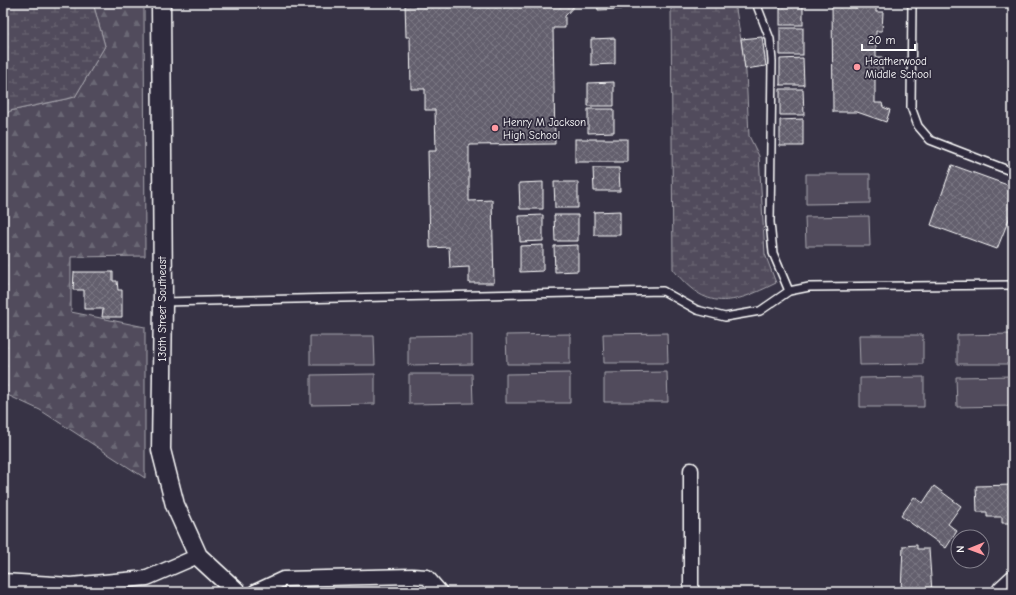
<svg xmlns="http://www.w3.org/2000/svg" width="1016" height="595" viewBox="0 0 1016 595" font-family="'Comic Neue',sans-serif">
<style>
.grass{fill:#514c5c;stroke:#a8a6ae}
.forest{fill:url(#forest-firs);stroke:#a8a6ae}
.wetland{fill:url(#wetland-marsh);stroke:#a8a6ae}
.building{fill:url(#building-cross-hatch);stroke:#fff}
.lines{fill:none;stroke-linecap:round;stroke-linejoin:round}
.service-casing{stroke:#fff;stroke-width:10}
.minor-casing{stroke:#fff;stroke-width:17}
.tertiary-casing{stroke:#fff;stroke-width:21}
.service{stroke:#2f2a3d;stroke-width:7}
.minor{stroke:#2f2a3d;stroke-width:14}
.tertiary{stroke:#2f2a3d;stroke-width:18}
.poi-dot{fill:#ff9aa2;stroke:#2f2a3d;stroke-width:1.5}
.labels{text-anchor:middle;stroke-width:3.5;stroke-linejoin:round;paint-order:stroke}
.poi-label{font-size:11px;fill:#fff;stroke:#2f2a3d;text-anchor:start}
.street-label{font-size:11px;fill:#fff;stroke:#2f2a3d}
</style>
<defs>
<pattern id="forest-firs" width="22" height="20" patternUnits="userSpaceOnUse"><rect width="22" height="20" fill="#514c5c"/><path d="M5 1l3.5 6h-7zM16 11l3.5 6h-7z" fill="#6b6774"/></pattern>
<pattern id="wetland-marsh" width="20" height="14" patternUnits="userSpaceOnUse"><rect width="20" height="14" fill="#514c5c"/><path d="M1 5h8M5 5V1M11 12h8M15 12V8" fill="none" stroke="#6b6774"/></pattern>
<pattern id="building-cross-hatch" width="8" height="8" patternUnits="userSpaceOnUse"><rect width="8" height="8" fill="#635f6d"/><path d="M0 0l8 8M0 8l8-8" fill="none" stroke="#7a7783"/></pattern>
</defs>
<rect width="100%" height="100%" fill="#373345"/>
<filter id="ink" filterUnits="userSpaceOnUse"><feTurbulence type="fractalNoise" baseFrequency=".025" numOctaves="2"/><feDisplacementMap in="SourceGraphic" scale="8" xChannelSelector="R" yChannelSelector="G"/><feConvolveMatrix kernelMatrix="1 2 1 2 8 2 1 2 1" color-interpolation-filters="sRGB"/></filter>
<g filter="url(#ink)">
<g class="grass">
<polygon points="806,174 870,174 870,203 806,204"/>
<polygon points="869,216 870,246 806,246 805,217"/>
<polygon points="667,333 668,363 604,363 603,334"/>
<polygon points="570,334 570,364 507,364 506,335"/>
<polygon points="1013,334 1013,364 957,364 957,335"/>
<polygon points="472,335 472,364 408,365 408,336"/>
<polygon points="859,335 923,335 923,364 860,365"/>
<polygon points="310,336 374,336 375,365 310,365"/>
<polygon points="667,372 668,402 604,402 604,373"/>
<polygon points="570,373 570,403 506,403 506,374"/>
<polygon points="375,374 375,404 311,405 311,375"/>
<polygon points="409,374 472,374 473,403 409,404"/>
<polygon points="1013,376 1013,406 957,407 956,377"/>
<polygon points="924,377 924,407 860,407 860,378"/>
</g>
<polygon class="forest" points="93,3 144,3 145,256 71,257 71,312 145,327 145,478 40,410 3,393 3,118 10,111 75,97 105,46"/>
<g class="wetland">
<polygon points="3,3 93,3 105,46 75,97 10,111 3,118"/>
<path d="M 671,3 L 735,3 L 746,72 L 749,136 L 759,156 L 765,254 L 776,283 C 732,305 706,312 673,269 Z"/>
</g>
<g class="building">
<polygon points="405,3 577,3 565,16 565,28 553,28 555,144 469,145 469,201 492,200 494,283 469,283 469,267 450,268 449,247 430,248 428,151 436,151 435,110 425,110 425,89 411,89 410,37 406,37"/>
<polygon points="597,3 621,3 621,9 598,10"/>
<rect x="780" y="3" width="23" height="22"/>
<polygon points="832,3 876,3 876,12 883,12 882,31 876,31 876,57 882,57 882,76 875,76 875,103 882,103 883,107 890,110 886,122 857,112 833,112"/>
<rect x="780" y="28" width="23" height="27"/>
<polygon points="762,37 766,66 745,69 741,39"/>
<polygon points="615,38 615,64 591,65 591,39"/>
<polygon points="803,58 804,85 780,85 780,59"/>
<polygon points="614,82 614,106 588,106 588,83"/>
<polygon points="780,89 803,89 804,115 780,115"/>
<polygon points="588,109 614,109 614,132 588,133"/>
<polygon points="803,119 803,146 780,146 780,120"/>
<rect x="575" y="139" width="52" height="23"/>
<polygon points="952,165 1013,187 1013,209 997,249 931,225"/>
<polygon points="593,168 619,168 620,191 594,191"/>
<polygon points="543,182 543,209 520,209 519,183"/>
<polygon points="554,182 578,182 578,208 555,208"/>
<polygon points="620,211 620,235 594,235 594,212"/>
<polygon points="543,215 543,241 520,242 519,216"/>
<polygon points="554,215 578,215 578,241 555,241"/>
<polygon points="543,245 543,271 520,272 520,246"/>
<polygon points="578,245 578,271 555,272 554,246"/>
<polygon points="74,272 113,272 113,281 117,281 118,290 122,290 122,317 102,317 103,309 84,309 84,290 73,290"/>
<polygon points="1013,485 1013,523 1002,523 1002,517 987,517 987,512 977,512 976,486"/>
<polygon points="934,486 961,506 948,524 957,531 946,548 901,516 914,497 923,503"/>
<polygon points="917,545 917,549 929,549 932,592 901,592 903,546"/>
</g>
<g class="lines">
<g class="service-casing">
<g id="service">
<polyline points="756,3 770,39 772,61 770,222 773,253 789,291"/>
<polyline points="912,3 911,107 918,126 930,140 1013,172"/>
<polyline points="163,302 663,291 697,310 725,317 760,311 789,291 809,287 1013,285"/>
</g>
</g>
<g class="minor-casing">
<g id="minor">
<polyline points="691,470 691,592"/>
<polyline points="3,581 71,585 147,578 198,556"/>
<polyline points="1000,589 1013,577"/>
<polyline points="255,592 283,579 412,576 427,577 440,592"/>
</g>
</g>
<g class="tertiary-casing">
<polyline id="tertiary" points="161,3 163,302 161,450 175,505 198,556 237,592"/>
</g>
<use href="#service" class="service"/>
<use href="#minor" class="minor"/>
<use href="#tertiary" class="tertiary"/>
</g>
</g>
<g class="poi-dot">
<circle cx="857" cy="67" r="4"/>
<circle cx="495" cy="128" r="4"/>
</g>
<g class="labels">
<g class="poi-label">
<text x="865" y="65">Heatherwood<tspan x="865" dy="13">Middle School</tspan></text>
<text x="503" y="126">Henry M Jackson<tspan x="503" dy="13">High School</tspan></text>
</g>
<g class="street-label">
<text transform="translate(162 309) rotate(-90)" y="4">136th Street Southeast</text>
</g>
</g>
<rect width="1016" height="595" fill="none" stroke="#2f2a3d" stroke-width="16"/>
<rect x="8" y="8" width="1000" height="579" fill="none" stroke="#fff" stroke-width="1.5" filter="url(#ink)"/>
<g transform="translate(970 549) rotate(269)"><circle r="19" fill="#2f2a3d" stroke="#827f8b"/>
<path d="M0-3L7 15L0 10L-7 15Z" fill="#ff9aa2"/>
<text y="-6" font-size="11" font-weight="bold" text-anchor="middle" fill="#ffffff">N</text>
</g>
<path d="M862 44v6h53v-6" fill="none" stroke="#ffffff" stroke-width="2"/>
<text x="868" y="44" font-size="12" fill="#ffffff" stroke="#2f2a3d" stroke-width="3" paint-order="stroke">20 m</text>
</svg>
